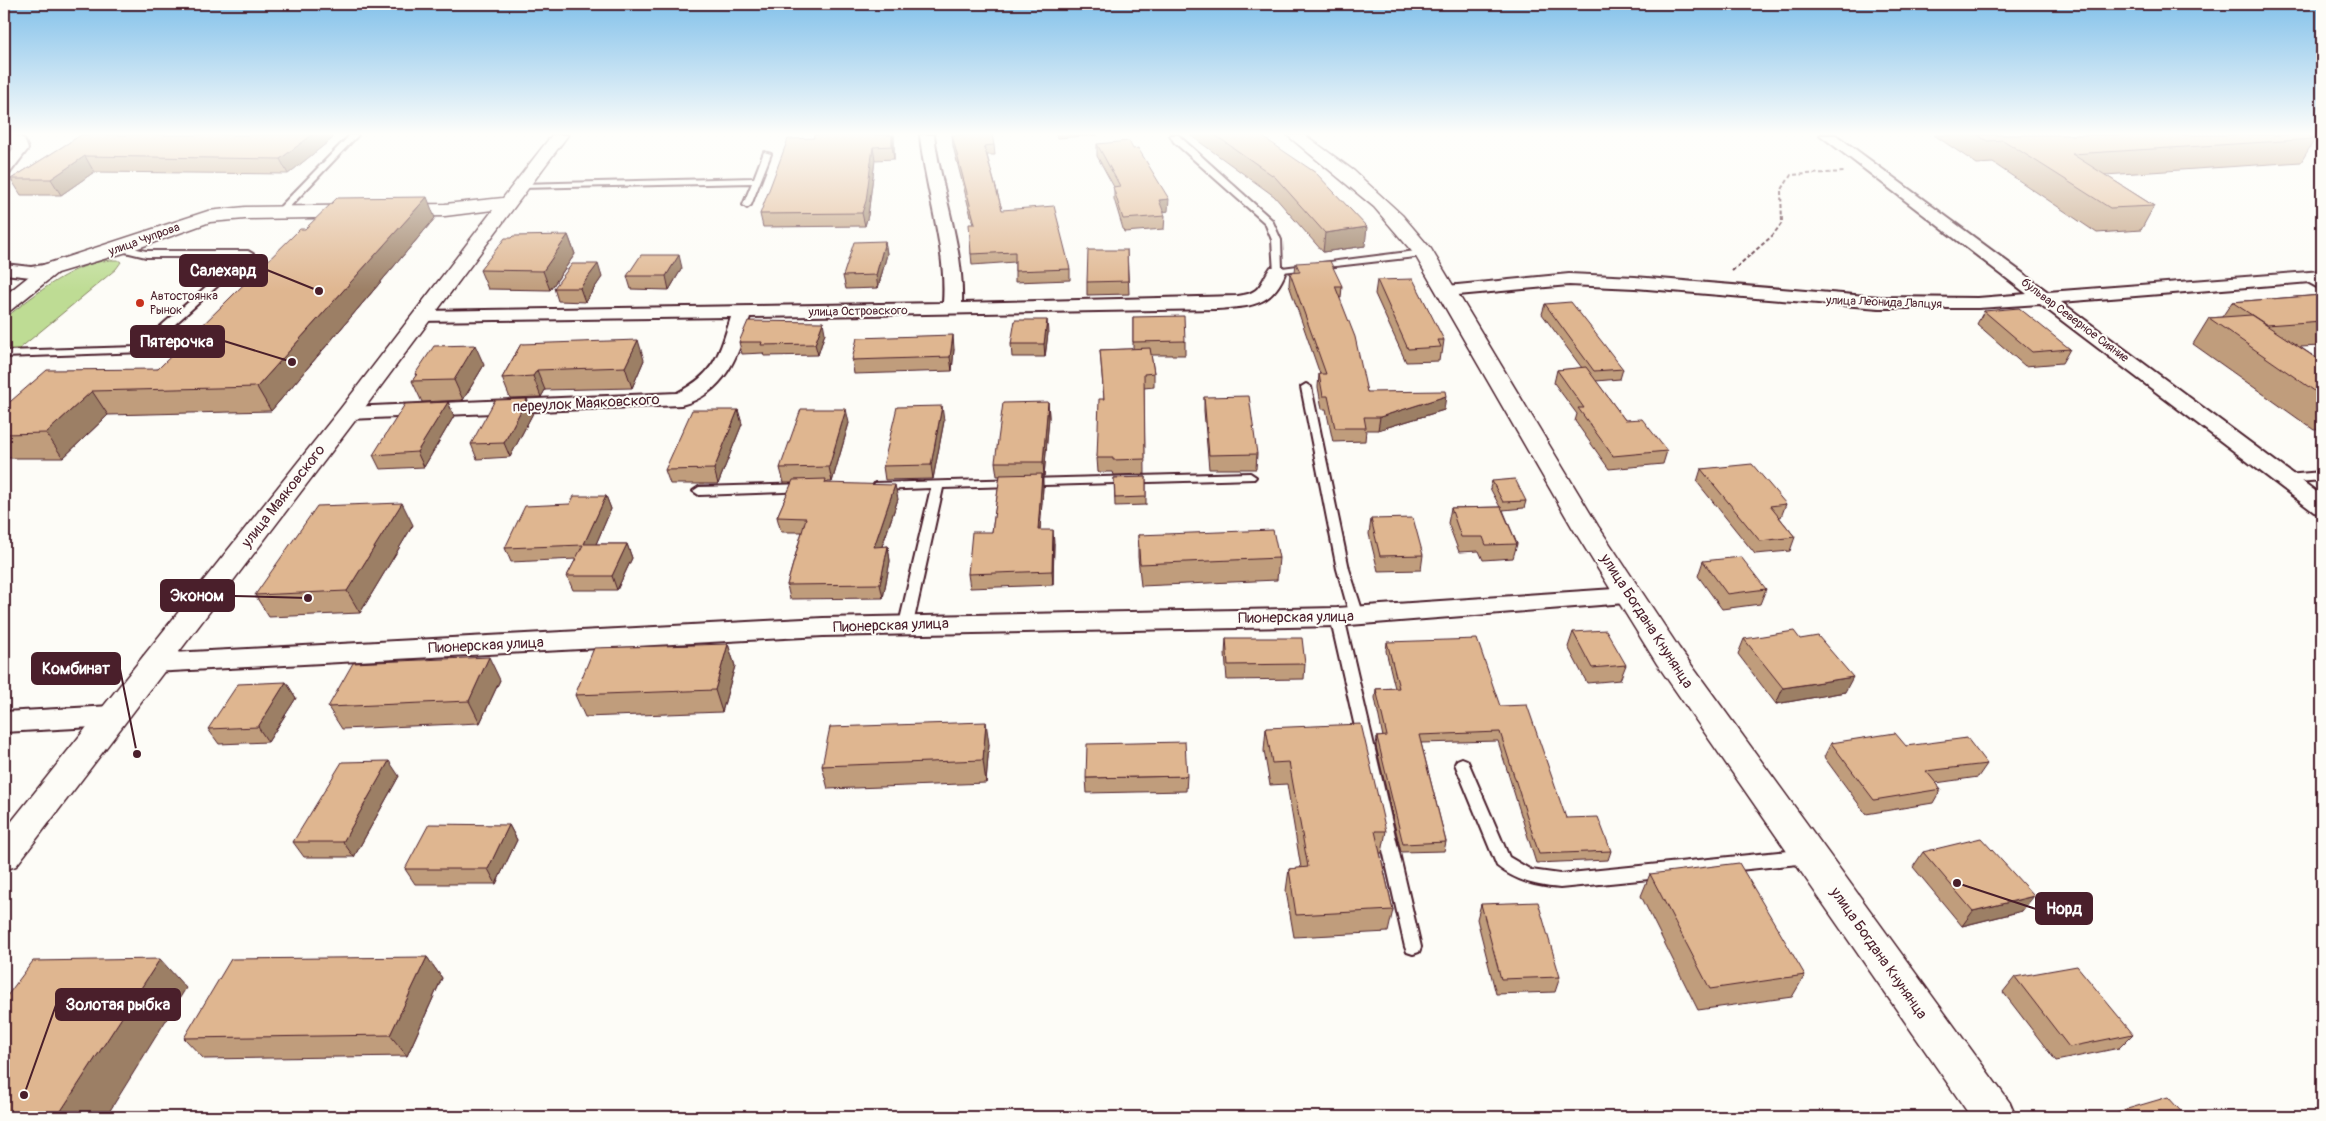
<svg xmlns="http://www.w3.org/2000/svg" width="2326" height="1121" viewBox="0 0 2326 1121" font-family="Pangolin,sans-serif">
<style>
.green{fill:#bedc94;stroke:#847e60}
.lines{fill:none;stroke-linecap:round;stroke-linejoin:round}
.service-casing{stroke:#4a1f2b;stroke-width:4}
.minor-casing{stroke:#4a1f2b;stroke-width:4}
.tertiary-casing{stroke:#4a1f2b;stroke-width:3}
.secondary-casing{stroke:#4a1f2b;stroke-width:3}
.path{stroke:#4a1f2b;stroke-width:2;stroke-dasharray:4 2.5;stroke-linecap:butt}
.service{fill:#fdfcf7;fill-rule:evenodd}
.minor{fill:#fdfcf7;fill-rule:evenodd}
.tertiary{fill:#fdfcf7;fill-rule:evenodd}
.secondary{fill:#fdfcf7;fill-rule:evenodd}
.wall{fill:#c09d7c;stroke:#4a1f2b}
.shaded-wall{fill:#9c7f65;stroke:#4a1f2b}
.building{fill:#dfb690;stroke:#4a1f2b}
.poi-dot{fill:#c8321e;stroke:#fdfcf7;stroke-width:2}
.labels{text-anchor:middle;stroke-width:4;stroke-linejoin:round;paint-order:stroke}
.far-street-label{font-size:12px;fill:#4a1f2b;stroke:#fdfcf7}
.far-poi-label{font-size:12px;fill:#4a1f2b;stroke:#fdfcf7;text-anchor:start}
.street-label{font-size:15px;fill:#4a1f2b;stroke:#fdfcf7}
.leader{fill:none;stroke:#4a1f2b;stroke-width:2}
.callout-dot{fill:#4a1f2b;stroke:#fdfcf7;stroke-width:2}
.callout{fill:#4a1f2b;stroke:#4a1f2b;stroke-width:2}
.callout-label{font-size:16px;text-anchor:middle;font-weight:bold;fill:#fff}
</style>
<rect width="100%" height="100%" fill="#fdfcf7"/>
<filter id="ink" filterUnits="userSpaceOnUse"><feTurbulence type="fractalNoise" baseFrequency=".02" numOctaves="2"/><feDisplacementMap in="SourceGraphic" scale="10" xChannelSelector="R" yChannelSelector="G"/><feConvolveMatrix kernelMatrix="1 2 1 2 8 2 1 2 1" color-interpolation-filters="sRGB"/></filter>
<g filter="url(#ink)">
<path class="green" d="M 118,260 L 121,262 L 116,269 L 13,354 L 4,359 L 4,319 C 33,296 78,258 118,260 Z"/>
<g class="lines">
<g class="service-casing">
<g id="service">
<polygon points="350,135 358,135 283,214 277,214 277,210"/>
<polygon points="1170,135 1178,135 1272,220 1281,240 1282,268 1424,250 1429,253 1424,256 1274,273 1272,240 1265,223 1174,142"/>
<polygon points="764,152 771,154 751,205 747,208 743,205 752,183 520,188 516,186 520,184 754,178"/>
<polygon points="120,245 146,251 248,251 253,254 144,352 4,357 4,351 137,347 240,257 146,257 117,250 117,246"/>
<polygon points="2305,274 2322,283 2322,290 2302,279 2300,277"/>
<polygon points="1306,384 1311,387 1349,569 1364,616 1357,621 1350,616 1337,569 1301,387"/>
<polygon points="2322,472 2322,480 2286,483 2280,479 2286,475"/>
<polygon points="1250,473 1256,477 1254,479 943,488 913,624 906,629 899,624 931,488 879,490 875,489 873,486 875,483"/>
<polygon points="806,484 810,485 812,488 810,491 699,495 693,491 699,487"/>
<polygon points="1337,612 1344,617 1421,947 1419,952 1413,954 1407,952 1405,947 1330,617"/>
<path d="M 1462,758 L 1467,760 L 1469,764 L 1509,857 L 1531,870 L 1560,874 L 1808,849 L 1814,851 L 1816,856 L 1814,861 L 1808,863 L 1560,888 C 1536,886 1516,881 1497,866 L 1455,764 L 1457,760 Z"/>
</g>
</g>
<g class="minor-casing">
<g id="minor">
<polygon points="4,135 15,135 24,139 28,149 9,174 4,176 4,161 13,149 12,144 4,140"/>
<path d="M 920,135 L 934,135 C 941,191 964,247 962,303 L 1238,296 C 1262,293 1259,284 1271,267 L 1283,267 L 1286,271 C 1272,307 1251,306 1217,309 L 750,317 C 738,356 725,394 681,405 L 349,419 L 342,417 L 339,413 L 342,409 L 349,407 L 677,393 C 715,374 719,355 731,317 L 416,321 L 414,317 L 416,313 L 423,311 L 943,303 C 947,247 925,191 920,135 Z"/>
<polygon points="1820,135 1836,135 2048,292 2322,271 2322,281 2061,302 2322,496 2322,514 2314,512 2040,304 1978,308 1879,308 1635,288 1569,285 1447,296 1441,295 1438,291 1441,287 1447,286 1569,274 1635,277 1879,297 1978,298 2027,294"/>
<polygon points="4,264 31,267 50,264 56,265 59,269 56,273 31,277 4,274"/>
<polygon points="1629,588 1638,590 1641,596 1638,602 1337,626 823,636 153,672 144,670 140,663 144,656 153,654 823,618 1337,608"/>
<polygon points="111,706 121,709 125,716 121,723 111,726 4,732 4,712"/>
</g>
</g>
<g class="tertiary-casing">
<polygon id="tertiary" points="552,135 568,135 357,418 16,866 4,870 4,831 341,408 493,210 445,216 245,219 210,222 127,252 57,273 11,310 4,312 4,296 43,265 208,211 245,207 445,204 503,198"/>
</g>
<g class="secondary-casing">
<polygon id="secondary" points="1287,135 1305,135 1354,171 1402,215 1431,249 1598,526 1679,648 2010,1103 2016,1117 1971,1117 1657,664 1572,527 1415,255 1374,207"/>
</g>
<polyline class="path" points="1732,271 1772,236 1782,223 1781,191 1791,175 1844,172"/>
<use href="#service" class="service"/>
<use href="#minor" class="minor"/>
<use href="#tertiary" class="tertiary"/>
<use href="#secondary" class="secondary"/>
</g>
<g class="wall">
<polygon points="81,135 333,138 288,174 94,172 61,195 21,195 11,179"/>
<polygon points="814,135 894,135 894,159 875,160 868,215 865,226 763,227 760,214 814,138"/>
<polygon points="952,135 994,145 995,155 987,155 1002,210 1070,269 1070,280 1015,282 1015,262 972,265 971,254 973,224 953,146"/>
<polygon points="1056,135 1098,135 1057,138"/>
<polygon points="1190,135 1260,135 1365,246 1323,252 1274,196"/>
<polygon points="1934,135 2306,135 2315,139 2301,162 2105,175 2154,206 2141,230 2097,233 1993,163 1977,164"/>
<polygon points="1097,144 1168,211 1163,212 1165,216 1164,229 1124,232 1114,199 1114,187 1097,156"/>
<polygon points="435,218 271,411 108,415 63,458 4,458 4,407 158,369"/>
<polygon points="568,235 575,254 550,290 488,289 480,270"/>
<polygon points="885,241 887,254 878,288 846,289 843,276"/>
<polygon points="1127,250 1129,294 1087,295 1087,282"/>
<polygon points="1296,263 1342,286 1341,298 1339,298 1367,392 1444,410 1378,430 1366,430 1365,441 1333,442 1326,409 1322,409 1318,387 1319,374 1320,374 1289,285 1290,273 1295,272"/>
<polygon points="682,268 669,290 631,289 627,276"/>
<polygon points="602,277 585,302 558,301 554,288"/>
<polygon points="1377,280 1444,340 1442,354 1440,354 1439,361 1406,362 1375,294"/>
<polygon points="2322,295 2322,346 2300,347 2322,362 2322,429 2314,430 2193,344 2209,318 2222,317 2232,302"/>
<polygon points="1545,304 1623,369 1620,379 1596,381 1625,420 1667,451 1663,464 1609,469 1575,421 1577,414 1554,383 1557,370 1582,368 1542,314"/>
<polygon points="1984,311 2070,349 2062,363 2025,366 1977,324"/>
<polygon points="1133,317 1185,341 1185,355 1151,355 1154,373 1154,387 1144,388 1145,474 1114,475 1113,472 1098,472 1097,458 1104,399 1100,350 1133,349"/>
<polygon points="825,333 818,355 764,356 763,353 742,354 739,342"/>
<polygon points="1048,333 1045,357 1012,357 1011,344"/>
<polygon points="521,344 644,360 632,388 545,390 541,397 510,398 502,378"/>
<polygon points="954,349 952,371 854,374 852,360"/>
<polygon points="484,365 463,400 422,402 412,381 416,376 415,374"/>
<polygon points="1204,397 1257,454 1256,469 1209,469 1204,411"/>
<polygon points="527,399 533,413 510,457 477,459 471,444"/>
<polygon points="448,402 454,416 424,467 380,469 373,455"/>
<polygon points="1048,402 1049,417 1044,476 1043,476 1043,487 1040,530 1054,543 1053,585 970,588 968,574 992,532 1000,476 997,476 995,462"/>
<polygon points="738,410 742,424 718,484 670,484 665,470"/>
<polygon points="944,421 933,479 885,480 883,466"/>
<polygon points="849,423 832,482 827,482 827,483 898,499 882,547 888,546 890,561 883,598 790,599 787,585 802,532 781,532 777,517 792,483 784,483 780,468"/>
<polygon points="1701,469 1786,504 1781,517 1779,517 1795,537 1790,551 1755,554 1697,482"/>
<polygon points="1146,477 1146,505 1115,506 1114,478"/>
<polygon points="1492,481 1526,501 1524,508 1503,510 1517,544 1513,558 1483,560 1479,551 1459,552 1448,523 1451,508 1500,507 1490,488"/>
<polygon points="606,496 611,509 596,544 627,544 632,558 617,590 573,590 567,576 576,559 511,562 505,548 570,504"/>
<polygon points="1371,519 1423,555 1421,570 1378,571 1369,534"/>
<polygon points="413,525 360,613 269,617 255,595"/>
<polygon points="1138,535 1279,558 1277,580 1141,586 1138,557"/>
<polygon points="1703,561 1766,589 1760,604 1722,609 1698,576"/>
<polygon points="1573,632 1626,665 1620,680 1587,683 1568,647"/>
<polygon points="1226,638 1305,664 1304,679 1227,680 1225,654"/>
<polygon points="1744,639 1845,692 1776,704 1738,654"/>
<polygon points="1387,642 1500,706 1566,818 1611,851 1608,860 1536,863 1498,741 1421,743 1446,842 1444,851 1401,852 1376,746 1377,737 1383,737 1375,698 1376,689 1395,688 1386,651"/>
<polygon points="728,644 735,666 722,712 585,717 575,695"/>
<polygon points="500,680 480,723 342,729 328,707"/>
<polygon points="286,682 296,698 268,742 219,744 208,729"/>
<polygon points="1266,728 1386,831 1382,853 1380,853 1393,910 1388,932 1294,937 1286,891 1289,869 1301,868 1287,784 1270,785 1264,751"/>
<polygon points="1831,743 1906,746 1987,764 1978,777 1936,783 1941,789 1933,803 1866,814 1824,757"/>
<polygon points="989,744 986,783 828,789 822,766"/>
<polygon points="399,776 354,857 304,857 293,842"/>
<polygon points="1187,776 1186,791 1087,793 1086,778"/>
<polygon points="509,825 517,840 496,884 415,884 405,869"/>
<polygon points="1923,852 2022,911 1962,926 1913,867"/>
<polygon points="1650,874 1805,975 1792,997 1698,1010 1641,896"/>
<polygon points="1481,904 1560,977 1555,992 1496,994 1477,919"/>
<polygon points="427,957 442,978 407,1056 204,1059 184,1038"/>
<polygon points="2015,977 2133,1034 2119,1048 2056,1061 2003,992"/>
<polygon points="2117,1112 2186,1117 2112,1117"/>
</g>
<g class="shaded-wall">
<polygon points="312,135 332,135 333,138 288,174 280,159"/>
<polygon points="892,135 894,135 894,159 892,146"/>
<polygon points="873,147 875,160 868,215 865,226 862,213"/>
<polygon points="85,156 94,172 61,195 51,179"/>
<polygon points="427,197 435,218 271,411 257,387"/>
<polygon points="1169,199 1168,211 1159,213 1159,200"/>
<polygon points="1367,227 1365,246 1323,252 1325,233"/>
<polygon points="568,235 575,254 550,290 543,271"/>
<polygon points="885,241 887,254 878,288 876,275"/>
<polygon points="679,255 682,268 669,290 666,276"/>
<polygon points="598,264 602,277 585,302 580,288"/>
<polygon points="1047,320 1048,333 1045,357 1044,344"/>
<polygon points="823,322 825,333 818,355 815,344"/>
<polygon points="953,335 954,349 952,371 950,357"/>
<polygon points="638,340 644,360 632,388 625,367"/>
<polygon points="475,345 484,365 463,400 454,380"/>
<polygon points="537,370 545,390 541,397 533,376"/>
<polygon points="92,391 108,415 63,458 46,433"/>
<polygon points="1446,396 1444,410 1378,430 1380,417"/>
<polygon points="527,399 533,413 510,457 504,443"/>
<polygon points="448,402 454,416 424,467 417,452"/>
<polygon points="1048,402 1049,417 1044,476 1043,462"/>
<polygon points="942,406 944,421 933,479 931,465"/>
<polygon points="846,409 849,423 832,482 829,467"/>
<polygon points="738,410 742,424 718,484 714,469"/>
<polygon points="1042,474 1043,487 1039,544 1038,530"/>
<polygon points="895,485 898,499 877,561 874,547"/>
<polygon points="606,496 611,509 590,558 584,544"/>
<polygon points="402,503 413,525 360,613 347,591"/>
<polygon points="1053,530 1054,543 1053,585 1052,571"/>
<polygon points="627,544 632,558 617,590 612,576"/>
<polygon points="888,546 890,561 883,598 880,584"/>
<polygon points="728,644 735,666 722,712 715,690"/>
<polygon points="489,657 500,680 480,723 469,701"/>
<polygon points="1853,677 1845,692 1776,704 1783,688"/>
<polygon points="286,682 296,698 268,742 258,727"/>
<polygon points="986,722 989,744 986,783 983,760"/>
<polygon points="389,761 399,776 354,857 343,842"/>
<polygon points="509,825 517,840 496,884 488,869"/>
<polygon points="2034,896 2022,911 1962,926 1973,911"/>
<polygon points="427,957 442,978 407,1056 390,1035"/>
<polygon points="160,959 186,988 106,1117 57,1117"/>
</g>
<g class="building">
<polygon points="81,135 312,135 280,159 85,156 51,179 11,179"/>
<polygon points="814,135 892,135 892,146 873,147 866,201 862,213 760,214 788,139 814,138"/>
<polygon points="952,135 992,135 994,145 984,146 1002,210 1054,206 1070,269 1015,271 1015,252 971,254 969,224 975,224"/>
<polygon points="1215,135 1260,135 1316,173 1367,227 1325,233 1275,177"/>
<polygon points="1978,135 2306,135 2315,139 2072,154 2154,206 2110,208 2003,140 1987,141"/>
<polygon points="1129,141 1133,149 1138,148 1169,199 1159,200 1165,216 1123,219 1113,187 1120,186 1097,144"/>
<polygon points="427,197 257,387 92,391 46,433 4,434 4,407 47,370 158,369 300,229 305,229 337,198"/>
<polygon points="568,235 543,271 480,270 505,238 511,238 513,236"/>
<polygon points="885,241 876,275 843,276 854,242"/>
<polygon points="1088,250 1127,250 1128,281 1087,282"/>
<polygon points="641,255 679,255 666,276 627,276"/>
<polygon points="1330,261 1342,286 1335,286 1355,337 1367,392 1445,391 1446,396 1380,417 1364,417 1366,428 1335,428 1328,396 1323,396 1319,374 1326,374 1290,273 1300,272 1296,263"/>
<polygon points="572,264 598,264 580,288 554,288"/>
<polygon points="1413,279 1444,340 1438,340 1441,347 1408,349 1377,280"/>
<polygon points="2322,295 2322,321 2267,325 2232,302"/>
<polygon points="1571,302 1623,369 1594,371 1545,304"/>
<polygon points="2019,308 2070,349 2032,352 1984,311"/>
<polygon points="2251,315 2322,362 2322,396 2209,318"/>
<polygon points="1184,316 1185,341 1133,342 1133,317"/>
<polygon points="1015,320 1047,320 1044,344 1011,344"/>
<polygon points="748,321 823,322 815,344 761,345 762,342 739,342"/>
<polygon points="953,335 950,357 852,360 857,338"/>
<polygon points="638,340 625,367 537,370 533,376 502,378 521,344"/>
<polygon points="475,345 454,380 412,381 417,374 415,374 434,346"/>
<polygon points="1150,348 1154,373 1144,374 1145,459 1113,460 1113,458 1097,458 1099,399 1104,399 1100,350"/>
<polygon points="1586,367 1625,420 1642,419 1667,451 1613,456 1578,408 1584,408 1557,370"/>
<polygon points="1249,396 1257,454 1209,455 1204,397"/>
<polygon points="527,399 504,443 471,444 495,400"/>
<polygon points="448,402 417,452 373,455 405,404"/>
<polygon points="1048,402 1043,462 995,462 1003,403"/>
<polygon points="942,406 931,465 883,466 897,407"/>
<polygon points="801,409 846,409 829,467 780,468"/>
<polygon points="692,410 738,410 714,469 665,470"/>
<polygon points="1752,464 1786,504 1770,506 1795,537 1760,541 1701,469"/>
<polygon points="1042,474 1038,530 1053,530 1052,571 968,574 972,532 992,532 1000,475"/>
<polygon points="1146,477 1146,497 1115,498 1114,478"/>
<polygon points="826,479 825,483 895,485 874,547 888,546 880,584 787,585 806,518 777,517 793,480"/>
<polygon points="1515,479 1526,501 1503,502 1492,481"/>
<polygon points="574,496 606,496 584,544 627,544 612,576 567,576 583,545 505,548 525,506 570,504"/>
<polygon points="402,503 347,591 255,595 317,506"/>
<polygon points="1501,507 1517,544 1486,545 1483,537 1461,537 1451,508"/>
<polygon points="1413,518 1423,555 1380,556 1371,519"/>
<polygon points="1273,530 1279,558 1140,564 1138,535"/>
<polygon points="1741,557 1766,589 1727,594 1703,561"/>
<polygon points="1606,630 1626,665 1592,668 1573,632"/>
<polygon points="1794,631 1800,639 1818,636 1853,677 1783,688 1744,639"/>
<polygon points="1226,638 1302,638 1305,664 1228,665"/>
<polygon points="1477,639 1500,706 1527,705 1566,818 1598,817 1611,851 1539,854 1500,732 1419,735 1446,842 1403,844 1377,737 1387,736 1376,689 1399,688 1387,642"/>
<polygon points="728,644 715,690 575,695 594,648"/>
<polygon points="489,657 469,701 328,707 353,663"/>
<polygon points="286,682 258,727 208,729 238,684"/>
<polygon points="986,722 983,760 822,766 830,727"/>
<polygon points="1361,724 1386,831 1375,831 1393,910 1296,915 1289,869 1308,867 1289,762 1272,763 1266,728"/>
<polygon points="1895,733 1906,746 1967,738 1987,764 1926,771 1941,789 1874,800 1831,743"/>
<polygon points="1185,742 1187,776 1086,778 1087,744"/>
<polygon points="389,761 343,842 293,842 342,762"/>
<polygon points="429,824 509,825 488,869 405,869"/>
<polygon points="1981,838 2034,896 1973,911 1923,852"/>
<polygon points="1739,863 1805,975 1710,989 1650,874"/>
<polygon points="1538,902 1560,977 1501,979 1481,904"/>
<polygon points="427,957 390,1035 184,1038 231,959"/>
<polygon points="160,959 57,1117 4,1117 4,1000 33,961"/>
<polygon points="2077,966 2133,1034 2069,1047 2015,977"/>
<polygon points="2168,1097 2186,1117 2122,1117 2117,1112"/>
<polygon points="1893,1112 1895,1117 1691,1117"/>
</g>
</g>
<linearGradient id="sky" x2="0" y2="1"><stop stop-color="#83c1ea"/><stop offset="0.46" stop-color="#fefefb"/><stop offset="1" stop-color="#fefefb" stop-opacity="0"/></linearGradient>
<rect width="2326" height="291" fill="url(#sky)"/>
<circle class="poi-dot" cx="140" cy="303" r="5"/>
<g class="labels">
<g class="far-street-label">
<text transform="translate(144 239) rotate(-20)" y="4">улица Чупрова</text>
<text transform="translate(1884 302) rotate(2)" y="4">улица Леонида Лапцуя</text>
<text transform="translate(858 311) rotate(-1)" y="4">улица Островского</text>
<text transform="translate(2075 320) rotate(37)" y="4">бульвар Северное Сияние</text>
</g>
<g class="far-poi-label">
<text x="150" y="300">Автостоянка<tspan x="150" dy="14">Рынок</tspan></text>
</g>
<g class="street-label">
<text transform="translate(586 403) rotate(-3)" y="5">переулок Маяковского</text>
<text transform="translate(283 496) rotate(-52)" y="5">улица Маяковского</text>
<text transform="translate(1296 617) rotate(-1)" y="5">Пионерская улица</text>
<text transform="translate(1647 621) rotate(57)" y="5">улица Богдана Кнунянца</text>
<text transform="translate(891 625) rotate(-2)" y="5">Пионерская улица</text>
<text transform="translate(486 645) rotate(-3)" y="5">Пионерская улица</text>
<text transform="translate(1879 953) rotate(55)" y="5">улица Богдана Кнунянца</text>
</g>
</g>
<path class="leader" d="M319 291L267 270M292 362L224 341M308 598L234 596M137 754L120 669M1957 883L2036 909M24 1095L56 1005"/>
<g class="callout-dot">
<circle cx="319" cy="291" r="5"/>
<circle cx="292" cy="362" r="5"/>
<circle cx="308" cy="598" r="5"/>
<circle cx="137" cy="754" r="5"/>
<circle cx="1957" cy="883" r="5"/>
<circle cx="24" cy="1095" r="5"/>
</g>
<g class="callout">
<rect x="180" y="255" width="87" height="31" rx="5"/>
<rect x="131" y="326" width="93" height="31" rx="5"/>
<rect x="161" y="580" width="73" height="31" rx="5"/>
<rect x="32" y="653" width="88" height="31" rx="5"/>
<rect x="2036" y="893" width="56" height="31" rx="5"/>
<rect x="56" y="989" width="124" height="31" rx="5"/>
</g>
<g class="callout-label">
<text x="223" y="276">Салехард</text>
<text x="177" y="347">Пятерочка</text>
<text x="197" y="601">Эконом</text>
<text x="76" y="674">Комбинат</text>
<text x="2064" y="914">Норд</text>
<text x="118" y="1010">Золотая рыбка</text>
</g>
<rect width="2326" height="1121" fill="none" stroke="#fdfcf7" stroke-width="20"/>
<rect x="10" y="10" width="2306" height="1101" fill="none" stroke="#4a1f2b" stroke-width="2" filter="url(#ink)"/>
</svg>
